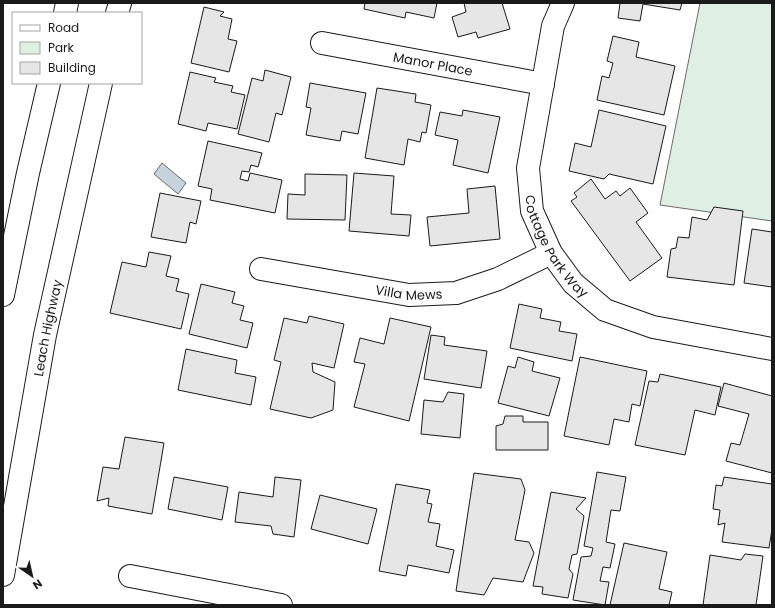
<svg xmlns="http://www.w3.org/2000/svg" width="775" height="608" viewBox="0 0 775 608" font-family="Poppins,sans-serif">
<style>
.green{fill:#e0efe3;stroke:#6a6a6a}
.water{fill:#c6d2dc;stroke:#6a6a6a}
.building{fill:#e6e6e6;stroke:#1a1a1a}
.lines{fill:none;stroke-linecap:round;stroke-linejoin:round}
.minor-casing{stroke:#1a1a1a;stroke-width:24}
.motorway-casing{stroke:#1a1a1a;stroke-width:24}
.minor{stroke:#fff;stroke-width:22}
.motorway{stroke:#fff;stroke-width:22}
.labels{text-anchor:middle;stroke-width:3;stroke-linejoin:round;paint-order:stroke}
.street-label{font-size:13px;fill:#1a1a1a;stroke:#fff}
</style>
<rect width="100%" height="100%" fill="#fff"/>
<polygon class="green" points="700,3 772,3 772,221 660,205"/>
<polygon class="water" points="162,163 186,183 178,194 154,174"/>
<g class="building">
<polygon points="365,3 437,3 434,18 406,12 405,18 364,9"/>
<polygon points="464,3 502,3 510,29 478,38 476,32 458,37 452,17 466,12"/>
<polygon points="620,3 682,3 680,10 643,4 640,21 618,18"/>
<polygon points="204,7 224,12 220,16 232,19 228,39 237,41 229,72 191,63"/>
<polygon points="613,36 639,42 636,57 675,66 664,115 597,100 602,76 609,78 613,63 607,61"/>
<polygon points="265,70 291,77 282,115 276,113 269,142 238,134 252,78 263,81"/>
<polygon points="190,72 216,78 214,82 233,86 231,92 245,95 237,129 208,123 206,131 178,124"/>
<polygon points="310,83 366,93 358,134 342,131 340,141 306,135 311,108 306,107"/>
<polygon points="377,88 416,94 415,102 431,105 426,133 422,132 420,142 408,139 404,165 365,158"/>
<polygon points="463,110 500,117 488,173 453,165 458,140 435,135 440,112 462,116"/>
<polygon points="599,110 666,126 653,184 609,174 604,179 569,171 575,143 591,147"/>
<polygon points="208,141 262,153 258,167 251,165 249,172 242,171 240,179 248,181 250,173 282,180 275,213 210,200 212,189 198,186"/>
<polygon points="354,173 394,176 391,214 411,215 409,236 349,231"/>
<polygon points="305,174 347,175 345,220 287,219 288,194 305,195"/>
<polygon points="591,179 605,199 616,191 620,196 630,188 648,213 636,222 662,258 630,281 571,201 577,197 574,193"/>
<polygon points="495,186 500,239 430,246 427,217 469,213 467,189"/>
<polygon points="160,193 201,201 196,224 190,222 186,243 151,237"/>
<polygon points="714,207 743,211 734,285 667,277 671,249 676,248 678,237 689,238 692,217 707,220"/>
<polygon points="752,229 772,232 772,287 744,283"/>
<polygon points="149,252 171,256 166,276 179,279 176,291 189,294 181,329 110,313 122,262 146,267"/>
<polygon points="201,284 235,292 232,303 244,306 240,320 253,323 247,348 189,334"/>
<polygon points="519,304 542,309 540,318 561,322 559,331 577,334 572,361 510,348"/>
<polygon points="309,316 344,324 334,368 312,363 313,372 335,382 333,410 311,418 270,409 281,362 274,360 284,318 307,323"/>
<polygon points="390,318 431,327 409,421 354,407 365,364 354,362 360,338 384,344"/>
<polygon points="431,335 445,337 444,345 487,351 481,388 424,379"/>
<polygon points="186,349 237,360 235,373 256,377 251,405 178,390"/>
<polygon points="518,357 534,362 532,371 560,378 549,416 498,403 508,366 515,368"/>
<polygon points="580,357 647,371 640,406 632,404 629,422 614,419 609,445 564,436"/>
<polygon points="660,374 721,387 715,415 695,410 685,455 635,445 649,381 658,382"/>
<polygon points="724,383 772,396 772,473 726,461 731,443 740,445 749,414 718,406"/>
<polygon points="448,392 464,394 460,438 421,434 424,400 443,402"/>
<polygon points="505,416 523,416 523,422 548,422 548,450 496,450 496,426 503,424"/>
<polygon points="125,437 164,443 152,514 108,506 109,498 97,501 103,467 119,469"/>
<polygon points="597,472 626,477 620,511 611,510 606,542 615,544 610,568 603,567 600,581 609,582 605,605 573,600 581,557 591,556 593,548 584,546"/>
<polygon points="474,473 521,479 525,490 515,540 529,542 534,553 523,582 493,578 484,595 456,591"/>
<polygon points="174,477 228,487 222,520 168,509"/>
<polygon points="275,477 301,480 294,537 273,534 271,526 235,522 239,492 273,497"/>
<polygon points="724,477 772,484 772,529 769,548 722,542 725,523 718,525 720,510 713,509 716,485 722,486"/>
<polygon points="396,484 430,490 427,503 432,504 428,522 440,524 436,546 454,550 449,573 408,565 406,576 379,571"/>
<polygon points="551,492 586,498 576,509 584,516 577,554 572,555 569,569 573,574 568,598 542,594 543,587 533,586"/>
<polygon points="320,495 377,509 368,544 311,529"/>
<polygon points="624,543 667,552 659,589 672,592 669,605 610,605"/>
<polygon points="745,554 763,556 756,605 703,605 710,555 741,560"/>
</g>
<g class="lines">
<g class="minor-casing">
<g id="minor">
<path id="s1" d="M 563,3 L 553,26 L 528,168 L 532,211 L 551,253 L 573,283 L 605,310 L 653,327 L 772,349"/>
<path id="s2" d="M 322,43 L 543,84"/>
<path id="s3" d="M 261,269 L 409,295 L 456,293 L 498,279 L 551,253"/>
<polyline points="130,576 281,605"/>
</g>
</g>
<g class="motorway-casing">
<g id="motorway">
<polyline points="65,13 67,3"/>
<polyline points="117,13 120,3"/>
<polyline points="3,295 28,173 49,83"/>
<path id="s4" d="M 3,575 L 45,335 L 101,83"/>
</g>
</g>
<use href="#minor" class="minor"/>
<use href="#motorway" class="motorway"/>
</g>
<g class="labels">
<g class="street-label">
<text dy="5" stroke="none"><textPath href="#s2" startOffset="113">Manor Place</textPath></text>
<text dy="5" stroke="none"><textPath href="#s1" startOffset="255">Cottage Park Way</textPath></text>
<text dy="5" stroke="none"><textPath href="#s3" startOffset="150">Villa Mews</textPath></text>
<text dy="5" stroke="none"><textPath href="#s4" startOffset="251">Leach Highway</textPath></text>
</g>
</g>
<rect width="775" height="608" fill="none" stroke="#1a1a1a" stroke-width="8"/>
<rect x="12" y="12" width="130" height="72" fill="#ffffff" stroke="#a3a3a3"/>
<rect x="20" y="25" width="20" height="6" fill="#ffffff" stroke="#a3a3a3"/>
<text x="48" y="32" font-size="12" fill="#1a1a1a">Road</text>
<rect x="20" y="42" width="20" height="12" fill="#e0efe3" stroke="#a3a3a3"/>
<text x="48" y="52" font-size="12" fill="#1a1a1a">Park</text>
<rect x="20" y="62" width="20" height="12" fill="#e6e6e6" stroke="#a3a3a3"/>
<text x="48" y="72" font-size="12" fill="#1a1a1a">Building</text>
<g transform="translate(32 576) rotate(146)" stroke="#ffffff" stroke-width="3" paint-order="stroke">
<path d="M0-3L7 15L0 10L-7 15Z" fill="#1a1a1a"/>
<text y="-6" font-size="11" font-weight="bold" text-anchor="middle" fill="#1a1a1a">N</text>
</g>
</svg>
